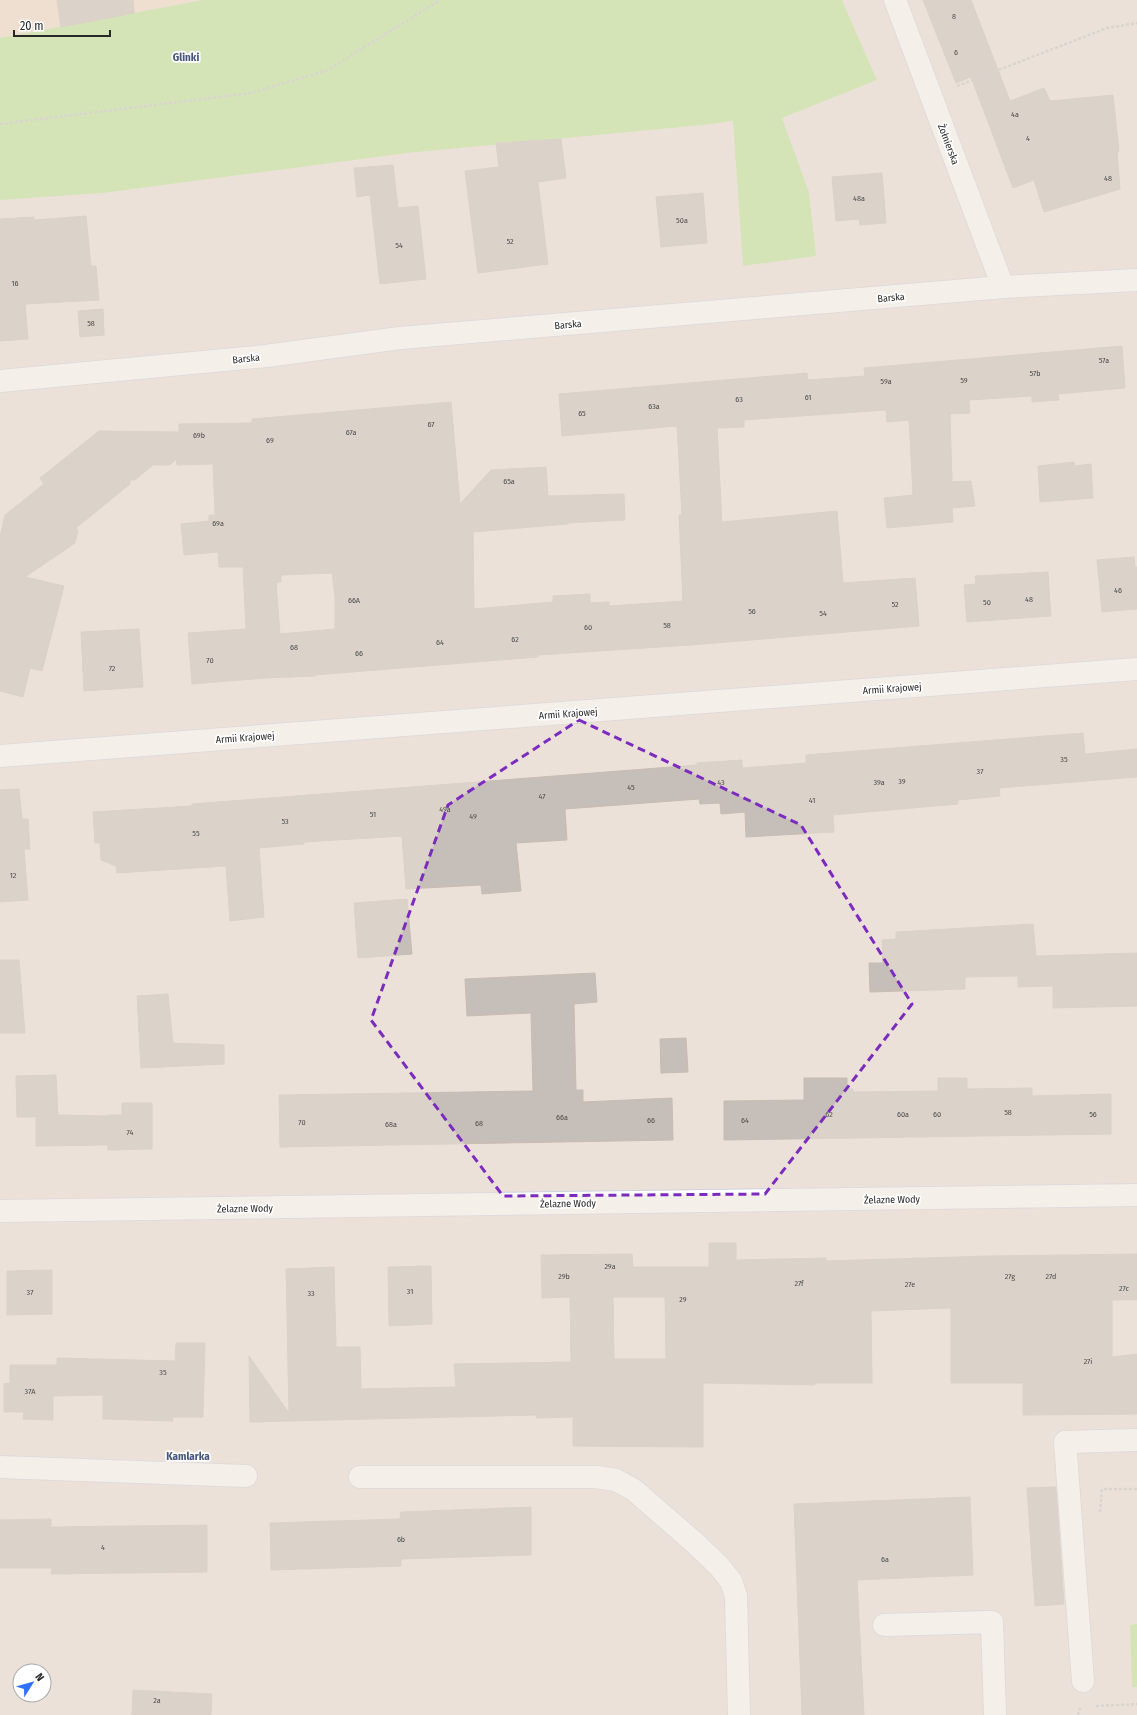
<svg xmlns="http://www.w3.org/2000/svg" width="1137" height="1715" viewBox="0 0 1137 1715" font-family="'Fira Sans Condensed',sans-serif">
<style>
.education{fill:#efdcc5}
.green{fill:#b7e78f}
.building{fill:#c6beb8;stroke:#c7bdb2;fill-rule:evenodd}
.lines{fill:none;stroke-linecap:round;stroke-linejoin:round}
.minor-casing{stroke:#cdd3e2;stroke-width:24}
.path{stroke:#c3c3c3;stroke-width:2.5;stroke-dasharray:3 2;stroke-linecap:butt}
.minor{stroke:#fff;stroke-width:22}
.marked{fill:none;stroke:#7b2cbf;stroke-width:3;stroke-dasharray:8 5;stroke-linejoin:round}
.labels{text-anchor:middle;stroke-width:3.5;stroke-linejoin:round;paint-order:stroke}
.number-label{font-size:8px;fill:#504e4c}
.street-label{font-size:10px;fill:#282828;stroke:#fff}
.neighbourhood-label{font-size:11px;font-weight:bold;fill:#45557b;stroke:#fff}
</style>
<rect width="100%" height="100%" fill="#ece1d8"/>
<polygon class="education" points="0,0 203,0 0,38"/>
<g class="green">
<polygon points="203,0 842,0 877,80 782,118 809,192 816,256 743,266 733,121 703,125 407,153 103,193 0,200 0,38"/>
<polygon points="1137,1624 1137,1687 1132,1687 1130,1625"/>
</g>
<g class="building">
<polygon points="57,0 133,0 134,13 61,27"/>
<polygon points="923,0 971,0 1010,101 1044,88 1050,101 1113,95 1119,151 1117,152 1120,189 1044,212 1034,180 1013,188 971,77 956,83"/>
<polygon points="561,139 566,178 538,182 548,264 478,273 465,171 499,167 496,143"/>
<polygon points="393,165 398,208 418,206 426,279 380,284 370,195 357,197 354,168"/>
<polygon points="882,173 886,223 860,225 859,219 836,221 832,177"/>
<polygon points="703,193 707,243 661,247 656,197"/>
<polygon points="86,216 91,266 96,266 99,300 25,304 28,339 0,341 0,219 34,217 34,220"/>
<polygon points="103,309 104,335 80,337 78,311"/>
<path d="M 1122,346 L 1125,388 L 1058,394 L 1059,400 L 1032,402 L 1032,396 L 969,400 L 970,413 L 950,414 L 952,482 L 971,481 L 975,506 L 952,508 L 953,522 L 887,528 L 884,498 L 913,495 L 909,420 L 887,422 L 886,410 L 744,420 L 744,427 L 717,428 L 722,522 L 837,511 L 843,583 L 915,578 L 919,626 L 691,645 L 538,655 L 538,657 L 315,675 L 315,676 L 266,678 L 192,684 L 188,633 L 246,629 L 243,567 L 219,567 L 218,552 L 184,555 L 181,524 L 209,521 L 209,515 L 215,515 L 213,464 L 177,465 L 176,459 L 170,465 L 153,465 L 135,480 L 130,480 L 130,484 L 76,528 L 78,531 L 75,543 L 25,577 L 64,586 L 42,671 L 30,668 L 23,697 L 0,691 L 0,537 L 5,515 L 44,484 L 40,478 L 99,431 L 179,432 L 179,424 L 252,423 L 252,419 L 451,402 L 460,504 L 491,470 L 546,467 L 548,496 L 624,494 L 625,520 L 568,523 L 568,524 L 473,532 L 474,609 L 553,602 L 553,596 L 590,594 L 590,603 L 609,602 L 609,606 L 683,601 L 679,515 L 682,515 L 677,426 L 562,436 L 559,394 L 807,373 L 808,380 L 865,376 L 864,368 ZM 332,573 L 335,597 L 335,629 L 280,634 L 276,582 L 281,582 L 281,575 Z"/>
<polygon points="1074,462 1075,466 1091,464 1093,498 1040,502 1038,466"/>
<polygon points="1134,557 1135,567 1137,567 1137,609 1102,612 1097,560"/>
<polygon points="1048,572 1051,616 967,622 964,585 976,584 975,576"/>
<polygon points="139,629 143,687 84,691 81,632"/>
<polygon points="1083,733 1085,754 1137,749 1137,777 999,788 1000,796 958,800 958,804 833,815 834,832 746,837 745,812 721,814 720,803 700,804 699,799 565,809 567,840 516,843 521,891 482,894 481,885 406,889 402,836 304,842 304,844 259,848 264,917 230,921 226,866 117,873 116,866 101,860 100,843 95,843 93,812 192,806 192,804 697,765 697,763 742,760 742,768 806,763 806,755"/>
<polygon points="19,789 22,819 28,819 30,849 24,849 28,900 0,902 0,790"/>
<polygon points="407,899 412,954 358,958 354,903"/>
<polygon points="1033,924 1036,956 1137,953 1137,1006 1053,1008 1053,986 1018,987 1018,976 965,977 965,989 870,992 869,963 883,963 882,940 896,939 896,932"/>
<polygon points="0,960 19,960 25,1033 0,1033"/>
<polygon points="595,973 597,1002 574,1004 576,1090 583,1090 583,1102 672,1098 673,1140 280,1147 279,1095 533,1091 531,1013 467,1016 465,979"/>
<polygon points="168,994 173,1043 224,1045 224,1064 141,1068 137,996"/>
<polygon points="686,1038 688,1072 661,1073 660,1039"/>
<polygon points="56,1075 58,1115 108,1116 108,1115 122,1115 122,1103 152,1103 152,1149 108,1150 108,1145 36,1146 36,1117 17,1117 16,1076"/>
<polygon points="804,1078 847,1078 847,1089 853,1089 853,1092 938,1091 938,1078 967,1078 967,1089 1032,1088 1032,1096 1111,1094 1111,1134 724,1140 724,1101 804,1100"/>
<path d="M 709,1243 L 736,1243 L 736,1260 L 826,1258 L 826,1261 L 989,1256 L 1137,1254 L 1137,1300 L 1112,1300 L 1112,1357 L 1137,1354 L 1137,1414 L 1023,1415 L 1023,1383 L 951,1383 L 951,1308 L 871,1311 L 872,1383 L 815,1383 L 815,1385 L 703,1383 L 703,1447 L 573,1446 L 573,1417 L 536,1418 L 537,1415 L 250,1422 L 249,1356 L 289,1413 L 286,1269 L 334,1267 L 336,1347 L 360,1347 L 361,1389 L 456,1387 L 454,1364 L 571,1362 L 570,1297 L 542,1298 L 541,1255 L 632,1254 L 633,1267 L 709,1267 ZM 613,1297 L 665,1297 L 666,1359 L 614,1359 Z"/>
<polygon points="431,1266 432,1324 389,1326 388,1267"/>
<polygon points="52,1270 52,1314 7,1315 7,1271"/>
<polygon points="176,1343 205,1343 203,1417 172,1417 173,1421 103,1419 103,1395 53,1396 53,1420 23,1419 24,1412 4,1412 4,1384 10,1383 10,1365 57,1365 57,1358 175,1361"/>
<polygon points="1056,1487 1064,1604 1035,1606 1027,1488"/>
<polygon points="970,1497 973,1575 857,1580 864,1715 802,1715 794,1504"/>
<polygon points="531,1507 531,1555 401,1559 401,1566 271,1570 270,1523 400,1519 401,1512"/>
<polygon points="51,1519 51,1527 207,1525 207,1572 51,1574 52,1568 0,1568 0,1520"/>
<polygon points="133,1690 212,1694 211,1715 132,1715"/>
</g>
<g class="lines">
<g class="minor-casing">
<g id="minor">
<polyline points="895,0 1003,287"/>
<polyline points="0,381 266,356 400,338 1003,287 1137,280"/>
<polyline points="0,756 1137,669"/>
<polyline points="0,1211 1137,1195"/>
<polyline points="0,1467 246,1476"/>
<polyline points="360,1477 596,1477 616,1480 634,1490 695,1543 719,1566 731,1581 736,1596 739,1715"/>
<polyline points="884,1625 992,1622 995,1715"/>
<polyline points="1083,1681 1065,1442 1137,1440"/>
</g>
</g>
<g class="path">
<polyline points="957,86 1107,28 1137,23"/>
<polyline points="0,124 251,93 328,70 440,0"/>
<polyline points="1100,1512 1102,1489 1137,1489"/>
<polyline points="1096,1706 1137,1704"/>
<polyline points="1078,1715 1080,1708"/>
</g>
<use href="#minor" class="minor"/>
</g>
<path d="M0 0H1137V1715H0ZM 579,720 L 801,825 L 912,1004 L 765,1194 L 503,1196 L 371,1020 L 448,805 Z" fill="#ece1d8" fill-opacity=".55" fill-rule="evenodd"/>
<path class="marked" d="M 579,720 L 801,825 L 912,1004 L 765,1194 L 503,1196 L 371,1020 L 448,805 Z"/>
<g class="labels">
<g class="number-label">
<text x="954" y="19">8</text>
<text x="956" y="55">6</text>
<text x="1015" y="117">4a</text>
<text x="1028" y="141">4</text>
<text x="1108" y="181">48</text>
<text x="859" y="201">48a</text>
<text x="682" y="223">50a</text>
<text x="510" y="244">52</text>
<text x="399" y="248">54</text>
<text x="15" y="286">16</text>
<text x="91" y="326">58</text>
<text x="1104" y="363">57a</text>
<text x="1035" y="376">57b</text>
<text x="964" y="383">59</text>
<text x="886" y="384">59a</text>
<text x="808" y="400">61</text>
<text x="739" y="402">63</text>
<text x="654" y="409">63a</text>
<text x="582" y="416">65</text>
<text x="431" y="427">67</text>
<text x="351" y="435">67a</text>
<text x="199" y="438">69b</text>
<text x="270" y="443">69</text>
<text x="509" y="484">65a</text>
<text x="218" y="526">69a</text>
<text x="1118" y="593">46</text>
<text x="1029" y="602">48</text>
<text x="354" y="603">66A</text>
<text x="987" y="605">50</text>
<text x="895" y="607">52</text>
<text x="752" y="614">56</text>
<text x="823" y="616">54</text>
<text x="667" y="628">58</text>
<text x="588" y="630">60</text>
<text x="515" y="642">62</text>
<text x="440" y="645">64</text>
<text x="294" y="650">68</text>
<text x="359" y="656">66</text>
<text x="210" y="663">70</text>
<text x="112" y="671">72</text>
<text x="1064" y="762">35</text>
<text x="980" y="774">37</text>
<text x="902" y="784">39</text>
<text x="721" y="785">43</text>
<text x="879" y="785">39a</text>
<text x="631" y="790">45</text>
<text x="542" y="799">47</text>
<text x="812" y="803">41</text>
<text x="445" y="812">49a</text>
<text x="373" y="817">51</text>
<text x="473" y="819">49</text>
<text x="285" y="824">53</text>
<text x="196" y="836">55</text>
<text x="13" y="878">12</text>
<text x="1008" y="1115">58</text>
<text x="829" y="1117">62</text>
<text x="903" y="1117">60a</text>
<text x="937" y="1117">60</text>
<text x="1093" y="1117">56</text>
<text x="562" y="1120">66a</text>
<text x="651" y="1123">66</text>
<text x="745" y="1123">64</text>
<text x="302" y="1125">70</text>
<text x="479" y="1126">68</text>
<text x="391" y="1127">68a</text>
<text x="130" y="1135">74</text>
<text x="610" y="1269">29a</text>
<text x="564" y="1279">29b</text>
<text x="1010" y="1279">27g</text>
<text x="1051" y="1279">27d</text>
<text x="799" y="1286">27f</text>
<text x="910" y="1287">27e</text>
<text x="1124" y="1291">27c</text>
<text x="410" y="1294">31</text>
<text x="30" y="1295">37</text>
<text x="311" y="1296">33</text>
<text x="683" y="1302">29</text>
<text x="1088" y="1364">27i</text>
<text x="163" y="1375">35</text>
<text x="30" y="1394">37A</text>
<text x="401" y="1542">6b</text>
<text x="103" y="1550">4</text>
<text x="885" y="1562">6a</text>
<text x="157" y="1703">2a</text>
</g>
<g class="street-label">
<text transform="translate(949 144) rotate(69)" y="4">Żołnierska</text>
<text transform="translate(891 297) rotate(-5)" y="4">Barska</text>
<text transform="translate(568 324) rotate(-5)" y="4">Barska</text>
<text transform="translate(246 358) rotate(-6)" y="4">Barska</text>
<text transform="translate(892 688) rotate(-4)" y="4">Armii Krajowej</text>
<text transform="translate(568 713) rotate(-4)" y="4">Armii Krajowej</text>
<text transform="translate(245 737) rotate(-4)" y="4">Armii Krajowej</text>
<text transform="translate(892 1199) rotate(-1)" y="4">Żelazne Wody</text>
<text transform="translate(568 1203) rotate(-1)" y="4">Żelazne Wody</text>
<text transform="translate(245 1208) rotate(-1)" y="4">Żelazne Wody</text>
</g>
<g class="neighbourhood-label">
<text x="186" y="61">Glinki</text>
<text x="188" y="1460">Kamlarka</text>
</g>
</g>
<g transform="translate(32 1683) rotate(53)"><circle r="19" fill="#ffffff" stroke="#a9a9a9"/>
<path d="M0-3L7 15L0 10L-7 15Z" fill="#3170ff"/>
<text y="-6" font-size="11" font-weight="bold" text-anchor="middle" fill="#282828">N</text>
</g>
<path d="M14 30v6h96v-6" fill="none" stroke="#282828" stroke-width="2"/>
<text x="20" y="30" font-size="12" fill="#282828" stroke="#ffffff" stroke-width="3" paint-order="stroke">20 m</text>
</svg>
